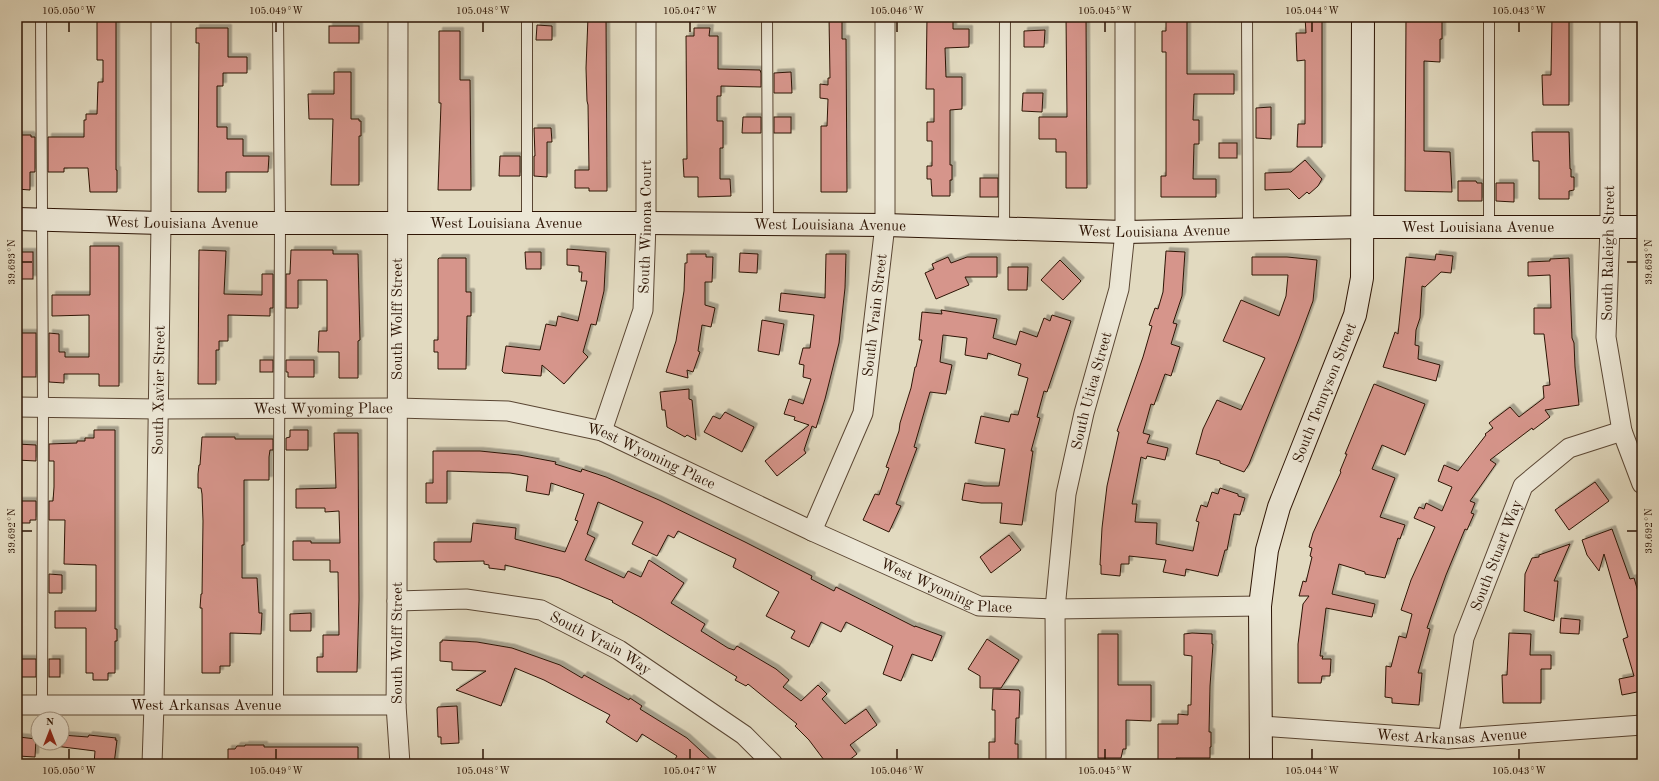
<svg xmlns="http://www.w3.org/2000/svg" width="1659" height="781" viewBox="0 0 1659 781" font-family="'Old Standard TT',serif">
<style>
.building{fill:#d6958b;stroke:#2d1404;filter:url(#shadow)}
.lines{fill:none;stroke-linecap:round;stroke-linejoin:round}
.lane-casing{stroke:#5a4633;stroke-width:12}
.street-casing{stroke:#5a4633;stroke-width:21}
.secondary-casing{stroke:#2d1404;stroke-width:24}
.lane{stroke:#ece7d6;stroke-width:10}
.street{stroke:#ece7d6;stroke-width:19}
.secondary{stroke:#ece7d6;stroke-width:22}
.ticks{fill:none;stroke:#2d1404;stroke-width:1.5}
.labels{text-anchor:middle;stroke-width:3.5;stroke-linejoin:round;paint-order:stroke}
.street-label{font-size:15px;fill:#2d1404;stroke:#ece7d6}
.neatline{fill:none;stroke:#2d1404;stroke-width:1.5}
.ticks-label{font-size:10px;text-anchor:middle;fill:#2d1404}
</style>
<defs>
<filter id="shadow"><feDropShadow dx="3.5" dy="-3.5" stdDeviation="0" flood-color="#0004"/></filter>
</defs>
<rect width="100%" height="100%" fill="#e2dac0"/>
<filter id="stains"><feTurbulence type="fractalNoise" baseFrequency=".005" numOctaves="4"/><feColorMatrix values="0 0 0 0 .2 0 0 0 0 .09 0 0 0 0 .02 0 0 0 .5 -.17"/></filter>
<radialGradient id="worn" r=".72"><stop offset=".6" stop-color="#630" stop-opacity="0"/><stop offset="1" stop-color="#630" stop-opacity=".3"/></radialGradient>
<g class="building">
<polygon points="97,17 116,17 116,170 117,170 117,192 90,192 88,168 64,168 64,172 48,172 48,137 84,137 84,120 86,120 86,114 97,114 98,82 103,82 103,60 97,60"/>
<polygon points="588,17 606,17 607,191 589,191 589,188 575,188 575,170 589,170 588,105 587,101 586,68"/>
<polygon points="829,17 842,17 842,39 846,39 847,192 821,192 821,126 827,126 828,99 820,98 820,84 828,85 828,78 830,78"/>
<polygon points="927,17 953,17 953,29 969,29 969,47 945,48 946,77 962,77 962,109 950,110 950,165 952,165 952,180 950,180 950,196 932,196 931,179 927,179 927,166 932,166 932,141 927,141 927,122 934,122 934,89 926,89"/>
<polygon points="1066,17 1086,17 1087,188 1066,188 1066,152 1056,152 1056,139 1039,139 1039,117 1067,117"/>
<polygon points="1166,17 1187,17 1187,74 1234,74 1234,94 1194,94 1193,120 1199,120 1199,144 1194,144 1193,179 1216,179 1216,197 1161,197 1161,176 1166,176 1166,52 1162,52 1162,31 1166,31"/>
<polygon points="1305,17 1322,17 1322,147 1297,147 1298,124 1305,124 1305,60 1297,61 1296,33 1306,33"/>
<polygon points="1406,17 1442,17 1442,39 1440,39 1440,62 1424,61 1424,151 1450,152 1452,192 1405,191"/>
<polygon points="1552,17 1569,17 1569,105 1543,105 1542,75 1551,75"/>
<polygon points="537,25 552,26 552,40 536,40"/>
<rect x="329" y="26" width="30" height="17"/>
<polygon points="196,28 228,28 228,57 247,57 247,73 223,73 223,86 217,86 217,127 227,127 227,139 243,139 243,156 269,156 268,172 226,172 226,192 198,192 199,43 196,43"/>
<polygon points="694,28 710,28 709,36 718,36 718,69 760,70 761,73 761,87 721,86 721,96 717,96 717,121 723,121 723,148 720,148 720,179 730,179 731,196 698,197 698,177 684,177 683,159 687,159 686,36 694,36"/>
<polygon points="1045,30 1044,47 1024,47 1024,31"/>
<polygon points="439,31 460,31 460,80 470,80 471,190 438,190 441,103 439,103"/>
<polygon points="334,72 351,72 351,119 359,119 359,121 361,121 361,136 359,136 359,185 331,185 333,119 309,119 308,94 334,94"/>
<polygon points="791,72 792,93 774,93 774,73"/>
<polygon points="1023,93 1043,93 1042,112 1022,111"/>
<polygon points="1271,107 1271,139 1256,138 1256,108"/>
<polygon points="743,117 761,117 761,133 742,133"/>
<rect x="774" y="117" width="17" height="16"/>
<polygon points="534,128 551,128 552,142 547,142 547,177 534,176 534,156 535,156"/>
<polygon points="1532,132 1569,132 1570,169 1571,169 1571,177 1574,177 1574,190 1569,191 1569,199 1539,199 1539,161 1533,161"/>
<polygon points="17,135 31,135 31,137 35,137 35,172 30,172 30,190 17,189"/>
<rect x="1219" y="143" width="18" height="15"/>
<polygon points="500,156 520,156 520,176 499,176"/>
<polygon points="1305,160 1322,179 1318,186 1309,194 1307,192 1299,199 1289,189 1265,190 1265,173 1291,172"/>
<rect x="980" y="178" width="18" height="19"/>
<polygon points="1458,181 1476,181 1477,183 1482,183 1482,201 1458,201"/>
<polygon points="1496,183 1514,183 1514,202 1496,201"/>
<polygon points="90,246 119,246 119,386 99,386 99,374 64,374 64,383 49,382 49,333 59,334 59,352 65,352 65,357 89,357 89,315 52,316 52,295 90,295"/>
<polygon points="567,249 606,252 604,291 596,325 591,324 583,352 588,357 564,384 542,365 541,376 504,373 502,371 506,346 540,350 546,324 556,326 558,316 578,321 587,281 581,281 582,272 579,272 579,266 567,265"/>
<polygon points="199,250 226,251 224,294 262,295 262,274 273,274 273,308 270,308 270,316 228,315 228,341 219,341 219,350 216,350 216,384 198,384"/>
<polygon points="291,250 333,250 333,254 358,254 360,340 358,341 358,378 339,378 339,352 318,352 319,331 327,331 327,280 298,280 298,308 286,308 286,274 290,274"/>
<polygon points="1166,251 1185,252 1182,296 1173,323 1177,324 1171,344 1180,347 1171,376 1165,374 1154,405 1151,404 1143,433 1150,435 1147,443 1168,448 1165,460 1147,456 1146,459 1141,457 1132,504 1137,504 1135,522 1157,523 1156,544 1193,551 1199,522 1196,521 1201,505 1207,507 1212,492 1218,494 1220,488 1238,494 1238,496 1245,498 1240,515 1234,514 1227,550 1225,550 1218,576 1186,569 1185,576 1163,572 1166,560 1129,556 1129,564 1121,564 1120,576 1101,574 1101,565 1100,565 1102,528 1107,486 1119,432 1117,431 1143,357 1152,326 1149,325 1155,308 1158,309 1163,292"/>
<rect x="17" y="252" width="16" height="27"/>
<polygon points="525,252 541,252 541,269 526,269"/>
<polygon points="740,253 758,254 757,273 739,272"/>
<polygon points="687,254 706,254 706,257 713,257 712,282 705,282 705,305 715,308 711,327 702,325 698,351 700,352 693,372 687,370 688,378 666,372 676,341 684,291 685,263 687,263"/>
<polygon points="826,254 846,254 845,288 839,343 825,399 816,428 812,426 804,450 806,453 777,476 765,461 809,425 794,420 795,417 784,414 789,399 803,404 811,379 803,377 804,365 799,364 803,348 810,348 814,315 779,311 781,293 825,298"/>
<polygon points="1436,254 1453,256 1451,273 1441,272 1425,287 1422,286 1420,318 1416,330 1415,345 1419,346 1418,359 1440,365 1436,381 1383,367 1395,332 1398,334 1406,257 1435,260"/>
<polygon points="948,257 951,263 967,257 997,257 997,277 965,277 969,285 936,299 925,273 934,269 932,264"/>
<polygon points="1252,257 1287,257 1317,260 1313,301 1299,339 1249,464 1244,472 1220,463 1220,461 1196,454 1203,429 1217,400 1241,410 1265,358 1223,341 1241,300 1279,316 1286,296 1288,275 1252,275"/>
<polygon points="439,258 466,258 466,292 471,292 471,316 467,316 466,369 438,369 438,352 434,352 434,340 438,340 438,259"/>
<polygon points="1569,258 1572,338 1574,343 1575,367 1579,405 1545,410 1550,417 1533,430 1532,428 1490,460 1496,464 1470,501 1475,503 1471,513 1474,514 1467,530 1465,529 1446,575 1427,628 1430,629 1418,673 1422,673 1419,705 1392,703 1392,698 1385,697 1386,666 1391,667 1399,636 1406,638 1412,614 1401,610 1411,580 1435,527 1414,518 1419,507 1424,509 1426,503 1442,511 1452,487 1438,481 1444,465 1458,471 1486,435 1485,434 1493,428 1489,423 1510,407 1519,417 1544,398 1543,386 1550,385 1544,334 1534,334 1534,308 1551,308 1550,275 1528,276 1528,262 1550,261 1550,259"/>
<polygon points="1060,260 1081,281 1063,300 1041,280"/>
<polygon points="1008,267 1028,267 1027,290 1008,290"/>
<polygon points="941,310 997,319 993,338 1016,345 1020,331 1037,337 1044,318 1050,321 1052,315 1071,321 1047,392 1044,391 1037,417 1040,418 1031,451 1033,451 1022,525 1000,523 1002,503 981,503 962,500 965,483 984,486 999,486 1005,449 975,443 981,416 1009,422 1011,414 1018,415 1028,378 1018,375 1021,364 988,353 987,359 965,355 967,338 943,335 940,362 952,365 946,394 930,392 914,447 917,448 896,504 901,506 889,532 863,520 875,494 879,495 889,468 886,467 899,431 900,423 911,388 915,367 916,367 922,340 919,340 922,312 942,314"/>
<polygon points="762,320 784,324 779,355 758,351"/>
<rect x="17" y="333" width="19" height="44"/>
<rect x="260" y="360" width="13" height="12"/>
<polygon points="286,360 314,360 314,377 288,377 288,372 286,372"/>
<polygon points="1374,384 1425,404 1405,455 1382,445 1372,469 1395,478 1380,517 1405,525 1400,539 1398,538 1385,578 1365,574 1365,572 1339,564 1332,594 1375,604 1372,617 1326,608 1320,656 1323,656 1322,659 1331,659 1330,676 1322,676 1321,683 1298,683 1298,644 1303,604 1309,596 1299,596 1303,581 1306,582 1312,557 1310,556 1312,548 1309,547 1313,533 1341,472 1340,471 1347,454 1345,454"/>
<polygon points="689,389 689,399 692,400 696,440 687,435 685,437 667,427 665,410 662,410 660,392"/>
<polygon points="725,412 754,427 742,452 704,432 713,416 720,419"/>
<polygon points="94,430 115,430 115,629 117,629 117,641 115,641 115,673 108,673 108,680 93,680 93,673 86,673 86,628 55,628 55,611 96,611 96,565 64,564 65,520 49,520 49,501 53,501 54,487 54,461 49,461 49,444 77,443 77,441 85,441 85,438 94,438"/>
<polygon points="290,430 308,430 308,450 286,450 286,438 290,437"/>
<polygon points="334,433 358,433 359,600 357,672 317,672 317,657 323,657 323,635 339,635 338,572 330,572 330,560 293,560 293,541 311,541 311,543 340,543 339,511 325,512 325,508 296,508 296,489 336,488"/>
<polygon points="202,437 235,437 235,439 273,439 273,450 270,450 269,457 269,480 244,480 244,545 242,545 242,578 257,578 259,613 262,613 261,634 230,633 230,666 220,666 220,673 202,673 202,608 200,608 201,594 202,594 203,521 202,494 201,488 198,488 198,474 199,465 200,465"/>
<polygon points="17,444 36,445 36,461 17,460"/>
<polygon points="433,451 480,451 519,455 556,462 555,464 581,472 582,469 606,477 659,500 745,542 812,576 811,579 834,591 836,587 915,627 915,626 942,636 932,661 912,654 901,681 883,674 893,646 846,622 841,632 821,622 809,647 791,638 795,631 766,616 779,592 733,567 736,559 678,531 674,538 668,535 657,556 632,544 643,522 598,502 587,534 595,538 585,560 624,578 628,571 641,577 649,560 684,583 671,603 705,624 701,631 728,648 734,650 737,646 776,669 789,680 783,687 801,701 818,685 827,694 822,699 845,724 866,709 877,725 850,745 857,754 844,764 827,764 809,740 795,726 797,724 748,684 746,686 735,680 737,677 641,618 612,602 613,601 559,578 505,565 505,570 489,568 489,565 484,564 484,561 436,562 436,560 434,560 434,542 471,542 473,523 516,528 515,539 565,552 578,521 575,520 584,494 551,483 549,495 526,491 528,476 510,473 447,471 447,503 426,503 426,483 433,483"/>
<polygon points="1595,482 1609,501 1569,530 1555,510"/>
<polygon points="17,501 36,501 36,520 30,520 30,523 17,523"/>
<polygon points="1612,529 1630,579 1634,578 1642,605 1642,691 1622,695 1619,679 1634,676 1623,639 1628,637 1604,554 1599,571 1587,555 1582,540"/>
<polygon points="1009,535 1021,550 991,573 980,557"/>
<polygon points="1570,544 1554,581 1558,581 1554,621 1524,611 1525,574 1532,558 1539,557 1539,555"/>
<polygon points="49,574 62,575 62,593 49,593"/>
<polygon points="311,613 311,631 290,631 290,614"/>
<polygon points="1561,618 1580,620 1579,634 1560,633"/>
<polygon points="1192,633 1212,634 1212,644 1213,644 1210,686 1209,732 1211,732 1211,747 1210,747 1210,758 1176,758 1176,764 1158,764 1158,724 1178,724 1178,714 1188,715 1188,705 1191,705 1192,656 1184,655 1184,634"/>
<polygon points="1509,633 1531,634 1530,655 1551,655 1551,669 1541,669 1541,703 1503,703 1502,675 1507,675"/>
<polygon points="1098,634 1118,634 1118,685 1151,685 1151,721 1126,720 1126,749 1123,749 1121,758 1098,758"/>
<polygon points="987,639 1019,660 1001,688 980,688 980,676 968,669"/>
<polygon points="442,640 477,642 512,648 560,665 582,678 584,675 629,700 630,698 642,706 640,709 687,738 715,764 672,764 677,756 642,734 637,742 606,722 610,715 544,680 515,668 501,706 456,690 486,671 452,670 452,662 440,661 440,642 442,642"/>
<rect x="17" y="659" width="19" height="18"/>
<rect x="49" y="659" width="11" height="18"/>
<polygon points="993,689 1019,690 1020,692 1019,718 1016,718 1015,744 1018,744 1018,762 989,762 989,742 995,742 995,710 992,710"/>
<polygon points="457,706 459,743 441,744 441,737 438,737 437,709 438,707"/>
<polygon points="62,735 88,737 89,735 116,738 115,740 117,740 114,764 94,764 95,751 47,745 47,743 62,743"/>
<polygon points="19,737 36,739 35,757 18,756"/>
<polygon points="245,745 264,745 264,747 358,747 358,764 228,764 228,749 235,749 237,746 245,746"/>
</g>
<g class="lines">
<g class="lane-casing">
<g id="lane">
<polyline points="41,17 43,408 42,705"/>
<polyline points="527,17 527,223"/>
<polyline points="767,17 768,224"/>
<polyline points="1247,17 1248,230"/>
<polyline points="1489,17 1489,227"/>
<polyline points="1004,229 1005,17"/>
<polyline points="278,705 280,223 278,17"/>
</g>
</g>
<g class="street-casing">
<g id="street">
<polyline points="398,17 397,601 396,705 400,764"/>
<polyline points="1610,17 1610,227 1606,337 1622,431 1642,484"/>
<path id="s1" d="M 17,407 L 158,409 L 397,408 L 508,411 L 602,431 L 812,531 L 979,606 L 1055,609 L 1260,606"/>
<path id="s2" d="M 602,431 L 643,310 L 646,223 L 646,17"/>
<path id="s3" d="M 812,531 L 863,413 L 885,225 L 885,17"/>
<path id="s4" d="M 397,601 L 466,599 L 541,610 L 619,650 L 744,735 L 773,764"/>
<path id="s5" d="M 17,705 L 396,705"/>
<path id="s6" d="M 1261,726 L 1448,739 L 1642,725"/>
<path id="s7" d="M 1448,739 L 1464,638 L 1523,486 L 1569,448 L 1622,431"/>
<path id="s8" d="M 152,764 L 154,705 L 161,223 L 161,17"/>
<path id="s9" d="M 1056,764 L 1055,609 L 1066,494 L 1084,413 L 1119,289 L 1125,232 L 1125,17"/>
</g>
</g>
<g class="secondary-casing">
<g id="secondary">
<path id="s10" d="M 17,219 L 161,223 L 646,223 L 885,225 L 1125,232 L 1363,227 L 1642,227"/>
<path id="s11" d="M 1261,764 L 1260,606 L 1267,550 L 1279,507 L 1355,315 L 1362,278 L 1363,17"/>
</g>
</g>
<use href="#lane" class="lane"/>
<use href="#street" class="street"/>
<use href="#secondary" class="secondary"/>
</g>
<path class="ticks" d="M 69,22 L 69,32M 276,22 L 276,32M 483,22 L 483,32M 690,22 L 690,32M 897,22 L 897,32M 1105,22 L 1105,32M 1312,22 L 1312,32M 1519,22 L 1519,32M 22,262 L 32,262M 1627,262 L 1637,262M 22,531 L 32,531M 1627,531 L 1637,531M 69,749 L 69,759M 276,749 L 276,759M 483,749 L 483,759M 690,749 L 690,759M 897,749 L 897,759M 1105,749 L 1105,759M 1312,749 L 1312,759M 1519,749 L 1519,759"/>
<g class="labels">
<g class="street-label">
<text dy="5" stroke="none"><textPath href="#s10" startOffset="165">West Louisiana Avenue</textPath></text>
<text dy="5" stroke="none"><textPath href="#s10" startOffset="489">West Louisiana Avenue</textPath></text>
<text dy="5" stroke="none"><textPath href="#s10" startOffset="813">West Louisiana Avenue</textPath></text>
<text dy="5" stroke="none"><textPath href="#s2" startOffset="211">South Winona Court</textPath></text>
<text dy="5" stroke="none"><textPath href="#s10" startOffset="1461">West Louisiana Avenue</textPath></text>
<text dy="5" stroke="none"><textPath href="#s10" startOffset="1137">West Louisiana Avenue</textPath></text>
<text transform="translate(1608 253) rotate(-89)" y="5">South Raleigh Street</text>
<text dy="5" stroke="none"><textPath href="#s3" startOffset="227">South Vrain Street</textPath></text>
<text transform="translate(397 319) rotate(-90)" y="5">South Wolff Street</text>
<text dy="5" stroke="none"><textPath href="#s9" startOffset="377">South Utica Street</textPath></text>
<text dy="5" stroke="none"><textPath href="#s8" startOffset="374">South Xavier Street</textPath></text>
<text dy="5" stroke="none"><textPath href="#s11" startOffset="382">South Tennyson Street</textPath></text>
<text dy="5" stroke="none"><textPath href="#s1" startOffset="306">West Wyoming Place</textPath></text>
<text dy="5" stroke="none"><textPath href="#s1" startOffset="642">West Wyoming Place</textPath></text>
<text dy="5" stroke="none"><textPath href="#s7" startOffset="191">South Stuart Way</textPath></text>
<text dy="5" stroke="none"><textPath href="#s1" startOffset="966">West Wyoming Place</textPath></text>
<text transform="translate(397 643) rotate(-90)" y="5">South Wolff Street</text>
<text dy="5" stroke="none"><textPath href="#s4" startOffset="213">South Vrain Way</textPath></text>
<text dy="5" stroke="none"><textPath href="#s5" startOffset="189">West Arkansas Avenue</textPath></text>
<text dy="5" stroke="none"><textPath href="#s6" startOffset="191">West Arkansas Avenue</textPath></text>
</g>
</g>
<rect width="1659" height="781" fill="none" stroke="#e2dac0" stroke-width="44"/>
<g transform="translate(50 731)"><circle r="19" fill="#ece7d6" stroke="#a09382"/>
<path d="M0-3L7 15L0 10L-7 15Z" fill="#8f2418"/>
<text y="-6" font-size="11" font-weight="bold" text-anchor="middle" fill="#2d1404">N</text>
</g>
<rect x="22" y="22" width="1615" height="737" class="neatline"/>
<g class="ticks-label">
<text x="69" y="14">105.050°W</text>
<text x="276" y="14">105.049°W</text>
<text x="483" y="14">105.048°W</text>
<text x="690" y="14">105.047°W</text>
<text x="897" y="14">105.046°W</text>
<text x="1105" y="14">105.045°W</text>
<text x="1312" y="14">105.044°W</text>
<text x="1519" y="14">105.043°W</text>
<text transform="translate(11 262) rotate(-90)" y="4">39.693°N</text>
<text transform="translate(1648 262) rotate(-90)" y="4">39.693°N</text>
<text transform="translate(11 531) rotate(-90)" y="4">39.692°N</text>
<text transform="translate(1648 531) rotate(-90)" y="4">39.692°N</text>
<text x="69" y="774">105.050°W</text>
<text x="276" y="774">105.049°W</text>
<text x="483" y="774">105.048°W</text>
<text x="690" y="774">105.047°W</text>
<text x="897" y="774">105.046°W</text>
<text x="1105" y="774">105.045°W</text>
<text x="1312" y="774">105.044°W</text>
<text x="1519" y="774">105.043°W</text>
</g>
<rect width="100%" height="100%" filter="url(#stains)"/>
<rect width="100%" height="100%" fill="url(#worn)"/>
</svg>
